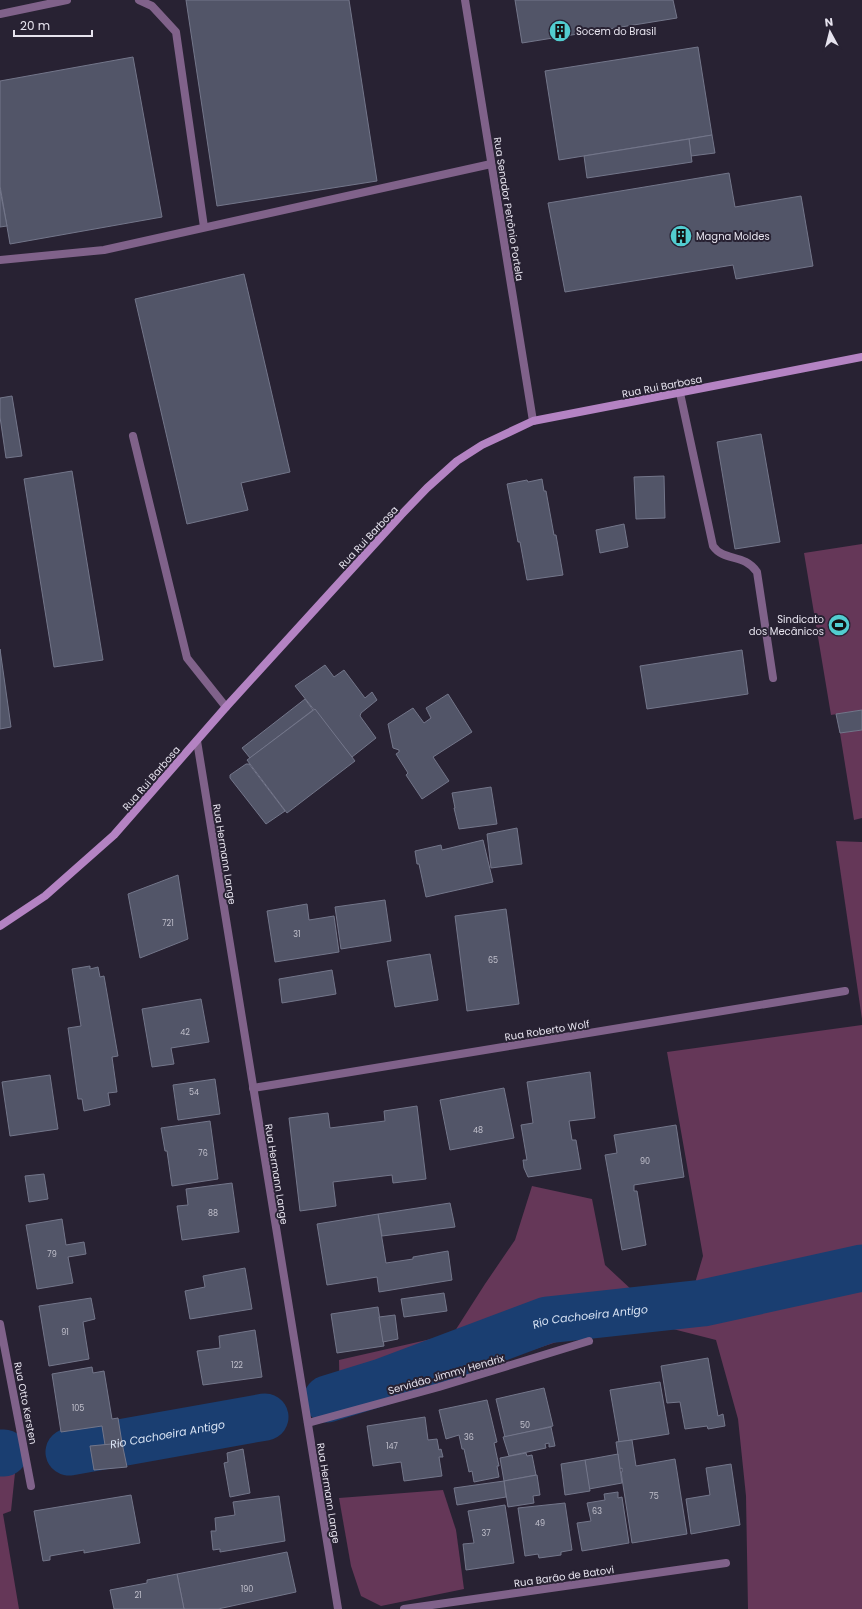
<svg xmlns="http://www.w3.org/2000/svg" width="862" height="1609" viewBox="0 0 862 1609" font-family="Poppins,sans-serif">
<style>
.green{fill:#653758}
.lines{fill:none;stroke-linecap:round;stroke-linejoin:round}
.river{stroke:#1a3e71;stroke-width:47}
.building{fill:#525568;stroke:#73768a}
.service{stroke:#80628a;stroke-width:8}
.minor{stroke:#80628a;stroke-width:8}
.secondary{stroke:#b483c3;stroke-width:8}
.labels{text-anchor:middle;stroke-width:4;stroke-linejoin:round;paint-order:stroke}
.number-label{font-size:8px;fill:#c1c0cc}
.poi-label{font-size:10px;fill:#e6e3ee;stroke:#282233;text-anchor:start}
.street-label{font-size:10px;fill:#e6e3ee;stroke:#282233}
.water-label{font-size:11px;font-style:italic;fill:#d7e2f3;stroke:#282233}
</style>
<rect width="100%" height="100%" fill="#282233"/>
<g class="green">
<polygon points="862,544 862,710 831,715 804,553"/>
<polygon points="862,730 862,818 854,820 840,733"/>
<polygon points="836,841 862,842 862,1019"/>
<polygon points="862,1025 862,1609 748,1609 746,1496 738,1419 716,1340 665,1327 587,1332 487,1365 391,1391 340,1409 339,1360 453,1334 485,1284 515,1240 532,1186 592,1199 605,1265 633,1291 695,1283 703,1256 667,1052"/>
<polygon points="0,1472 15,1473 11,1511 3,1514 19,1609 0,1609"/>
<polygon points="443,1490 456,1530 464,1589 381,1606 361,1596 351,1566 339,1498"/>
</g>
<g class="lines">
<g class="river">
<path id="s1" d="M 327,1399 L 382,1382 L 547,1320 L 703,1303 L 862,1268"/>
<path id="s2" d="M 69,1452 L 265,1417"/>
<polyline points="0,1453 4,1453"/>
</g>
</g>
<g class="building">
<polygon points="186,0 349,0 377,181 217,206"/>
<polygon points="515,0 673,0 677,18 522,43"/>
<polygon points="698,47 712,135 559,160 545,71"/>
<polygon points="133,57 162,217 10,244 0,186 0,81"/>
<polygon points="712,135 715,153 691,156 689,139"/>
<polygon points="689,139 692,162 587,178 584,156"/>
<polygon points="729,173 735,207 801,196 813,266 736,279 733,265 565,292 548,203"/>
<polygon points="0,190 7,226 0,227"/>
<polygon points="244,274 290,472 241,483 248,510 187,524 135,299"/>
<polygon points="12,396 22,456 6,458 0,417 0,398"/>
<polygon points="761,434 780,542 735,549 717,442"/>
<polygon points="72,471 103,660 54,667 24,479"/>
<polygon points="664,476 665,518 636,519 634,477"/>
<polygon points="542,479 544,491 546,491 554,535 556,535 563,575 527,580 520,542 518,542 507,484 527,480 528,482"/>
<polygon points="624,524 628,547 600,553 596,530"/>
<polygon points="0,649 11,727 0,729"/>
<polygon points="742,650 748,694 647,709 640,666"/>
<polygon points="325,665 334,677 344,670 365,698 372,692 377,700 361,713 360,716 376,738 352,757 295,686"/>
<polygon points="448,694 472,732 433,757 449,781 422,799 406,775 408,773 396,754 399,752 399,750 393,748 388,724 413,708 424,723 431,718 426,708"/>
<polygon points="305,699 313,710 250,758 242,748"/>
<polygon points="315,709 355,761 287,813 247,760"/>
<polygon points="862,710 862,730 840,733 836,714"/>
<polygon points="246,764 249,764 285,811 266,824 230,778 230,775"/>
<polygon points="491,787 497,824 459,829 454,808 455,808 452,793"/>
<polygon points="517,828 522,864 491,868 487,834"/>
<polygon points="483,840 493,882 426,897 419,864 417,864 415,851 441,845 442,850"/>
<polygon points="178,875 188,939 140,958 128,894"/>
<polygon points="385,900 391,941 341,949 335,907"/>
<polygon points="307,904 309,920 334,916 339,952 275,962 267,911"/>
<polygon points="506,909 519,1004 467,1011 455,916"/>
<polygon points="430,954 438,1000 395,1007 387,961"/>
<polygon points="90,966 90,969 98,967 100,977 104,976 118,1056 112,1057 117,1092 108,1093 110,1105 84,1111 82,1099 78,1099 68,1028 81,1026 72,969"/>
<polygon points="332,970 336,994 282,1003 279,979"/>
<polygon points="201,999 209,1042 171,1048 174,1064 152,1067 142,1009"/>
<polygon points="590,1072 595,1118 569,1121 572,1140 576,1140 581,1169 528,1177 524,1168 523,1160 527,1160 521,1125 533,1123 527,1082"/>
<polygon points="50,1075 58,1129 10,1136 2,1082"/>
<polygon points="215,1079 220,1114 178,1120 173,1085"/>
<polygon points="504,1088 514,1138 450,1150 440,1100"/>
<polygon points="417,1106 426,1179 393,1183 392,1175 333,1182 336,1206 300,1211 289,1118 328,1113 330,1128 385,1121 384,1111"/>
<polygon points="210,1121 218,1179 172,1186 167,1151 165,1151 161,1128"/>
<polygon points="676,1125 684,1177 634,1185 634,1191 637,1191 646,1245 622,1250 605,1155 617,1153 614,1135"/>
<polygon points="44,1174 48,1199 29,1202 25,1176"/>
<polygon points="232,1183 239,1232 182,1240 177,1206 188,1205 186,1189"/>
<polygon points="450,1203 455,1227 382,1236 378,1214"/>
<polygon points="378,1214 386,1263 413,1259 413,1257 448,1251 452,1280 379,1292 377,1277 327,1285 317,1224"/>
<polygon points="62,1219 66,1245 84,1242 86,1254 68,1257 73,1283 37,1289 26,1225"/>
<polygon points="245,1268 252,1309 190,1319 185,1291 205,1287 203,1276"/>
<polygon points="444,1293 447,1311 404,1317 401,1299"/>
<polygon points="91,1298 95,1319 83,1322 89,1359 49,1366 39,1306"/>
<polygon points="378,1307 384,1346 337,1353 331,1314"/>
<polygon points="395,1315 398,1339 383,1342 379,1317"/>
<polygon points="255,1330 262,1377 203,1385 197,1351 220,1348 219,1336"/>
<polygon points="708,1358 718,1416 723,1414 725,1426 708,1429 707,1426 685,1429 680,1402 667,1403 661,1366"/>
<polygon points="92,1367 93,1373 104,1371 112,1419 118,1418 122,1443 105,1445 102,1426 61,1432 52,1374"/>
<polygon points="660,1382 669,1434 619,1442 610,1390"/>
<polygon points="544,1388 553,1426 505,1437 496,1399"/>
<polygon points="487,1400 497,1442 494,1443 499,1466 497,1466 499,1477 474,1482 472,1471 469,1472 464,1449 462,1449 459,1435 446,1439 439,1410"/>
<polygon points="425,1417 428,1440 437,1439 439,1450 441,1449 443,1457 439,1457 442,1476 404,1481 401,1462 373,1466 367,1426"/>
<polygon points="551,1427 555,1446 549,1447 549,1443 545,1444 546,1448 509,1456 503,1437"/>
<polygon points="632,1440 636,1466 675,1459 687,1534 632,1543 621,1472 622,1472 622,1468 620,1469 616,1442"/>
<polygon points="122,1443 127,1467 94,1470 90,1446"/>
<polygon points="243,1449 250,1493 230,1497 224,1463 228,1462 227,1453"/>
<polygon points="526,1453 527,1456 532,1455 536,1475 504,1481 500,1458"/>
<polygon points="618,1454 622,1483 589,1489 585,1460"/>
<polygon points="585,1460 590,1491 565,1495 561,1464"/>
<polygon points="731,1464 740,1525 691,1534 686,1499 710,1495 706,1468"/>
<polygon points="537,1475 540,1495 533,1496 534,1503 508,1507 504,1481"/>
<polygon points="504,1481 506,1497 457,1505 454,1488"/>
<polygon points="618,1492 618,1498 622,1497 629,1543 582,1551 577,1523 591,1521 587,1503 605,1500 604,1494"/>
<polygon points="131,1495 140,1543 84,1553 84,1550 50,1556 50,1560 43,1561 34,1511"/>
<polygon points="279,1496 285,1541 220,1552 220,1549 213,1550 211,1531 216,1531 215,1518 235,1515 233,1502"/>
<polygon points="565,1503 572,1550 561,1552 561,1555 539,1558 538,1554 525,1556 518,1508"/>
<polygon points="505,1505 514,1563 466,1570 463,1544 474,1543 468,1511"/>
<polygon points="287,1552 296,1592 218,1609 184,1609 177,1574"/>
<polygon points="177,1574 184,1609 114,1609 110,1590 147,1583 147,1580"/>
</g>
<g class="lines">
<g class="service">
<polyline points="139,0 152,6 176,32 204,227"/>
<polyline points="0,14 67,0"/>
<polyline points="0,260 104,250 491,164"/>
<polyline points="133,436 187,658 226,707"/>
</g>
<g class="minor">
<polyline points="465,0 533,421"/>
<path d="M 680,393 L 713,546 C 724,562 744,553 757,572 L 773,678"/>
<polyline points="197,741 338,1609"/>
<polyline points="253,1088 845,991"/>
<polyline points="0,1324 31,1486"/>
<polyline points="308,1423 439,1387 589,1341"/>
<polyline points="404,1609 726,1563"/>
</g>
<polyline class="secondary" points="0,926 45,896 114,835 226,707 401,515 427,488 457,461 482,445 533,421 862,357"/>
</g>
<defs>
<g id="building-disc" transform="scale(1.15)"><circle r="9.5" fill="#52cdd0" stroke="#282233"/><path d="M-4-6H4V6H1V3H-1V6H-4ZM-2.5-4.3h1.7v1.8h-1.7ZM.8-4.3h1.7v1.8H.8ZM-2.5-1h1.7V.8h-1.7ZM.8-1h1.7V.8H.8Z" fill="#111"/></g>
<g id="stadium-disc" transform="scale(1.15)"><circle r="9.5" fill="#52cdd0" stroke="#282233"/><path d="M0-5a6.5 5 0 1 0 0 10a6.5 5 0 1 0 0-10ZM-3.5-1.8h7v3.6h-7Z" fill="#111"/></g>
</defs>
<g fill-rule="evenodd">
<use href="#building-disc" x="560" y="31"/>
<use href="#building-disc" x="681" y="236"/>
<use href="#stadium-disc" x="839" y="625"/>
</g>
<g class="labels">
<g class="number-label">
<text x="168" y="926">721</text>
<text x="297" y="937">31</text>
<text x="493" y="963">65</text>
<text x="185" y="1035">42</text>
<text x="194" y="1095">54</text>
<text x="478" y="1133">48</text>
<text x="203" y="1156">76</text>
<text x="645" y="1164">90</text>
<text x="213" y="1216">88</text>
<text x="52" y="1257">79</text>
<text x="65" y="1335">91</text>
<text x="237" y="1368">122</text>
<text x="78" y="1411">105</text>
<text x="525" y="1428">50</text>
<text x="469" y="1440">36</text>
<text x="392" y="1449">147</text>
<text x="654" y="1499">75</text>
<text x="597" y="1514">63</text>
<text x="540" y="1526">49</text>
<text x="486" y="1536">37</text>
<text x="247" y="1592">190</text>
<text x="138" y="1598">21</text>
</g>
<g class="poi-label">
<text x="576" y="35">Socem do Brasil</text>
<text x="696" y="240">Magna Moldes</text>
<text x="824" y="623" text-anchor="end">Sindicato<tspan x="824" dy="12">dos Mecânicos</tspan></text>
</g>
<g class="street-label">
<text transform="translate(509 209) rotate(81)" y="4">Rua Senador Petrônio Portela</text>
<text transform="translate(662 386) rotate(-11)" y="4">Rua Rui Barbosa</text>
<text transform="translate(368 537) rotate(-47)" y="4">Rua Rui Barbosa</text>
<text transform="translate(151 778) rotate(-49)" y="4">Rua Rui Barbosa</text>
<text transform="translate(225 854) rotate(81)" y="4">Rua Hermann Lange</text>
<text transform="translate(547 1030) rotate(-9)" y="4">Rua Roberto Wolf</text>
<text transform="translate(277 1174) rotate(81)" y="4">Rua Hermann Lange</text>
<text transform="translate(446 1374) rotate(-16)" y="4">Servidão Jimmy Hendrix</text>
<text transform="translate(26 1403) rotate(79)" y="4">Rua Otto Kersten</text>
<text transform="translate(329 1493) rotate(81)" y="4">Rua Hermann Lange</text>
<text transform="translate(564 1576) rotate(-8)" y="4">Rua Barão de Batovi</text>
</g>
<g class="water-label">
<text dy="4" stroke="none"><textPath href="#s1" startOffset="277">Rio Cachoeira Antigo</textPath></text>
<text dy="4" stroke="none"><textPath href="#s2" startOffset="100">Rio Cachoeira Antigo</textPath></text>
</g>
</g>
<g transform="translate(830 32) rotate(353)" stroke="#282233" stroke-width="3" paint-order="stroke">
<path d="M0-3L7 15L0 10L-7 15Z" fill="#e6e3ee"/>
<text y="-6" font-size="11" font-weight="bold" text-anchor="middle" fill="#e6e3ee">N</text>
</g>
<path d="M14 30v6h78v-6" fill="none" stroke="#e6e3ee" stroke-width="2"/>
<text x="20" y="30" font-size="12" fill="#e6e3ee" stroke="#282233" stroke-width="3" paint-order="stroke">20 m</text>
</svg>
